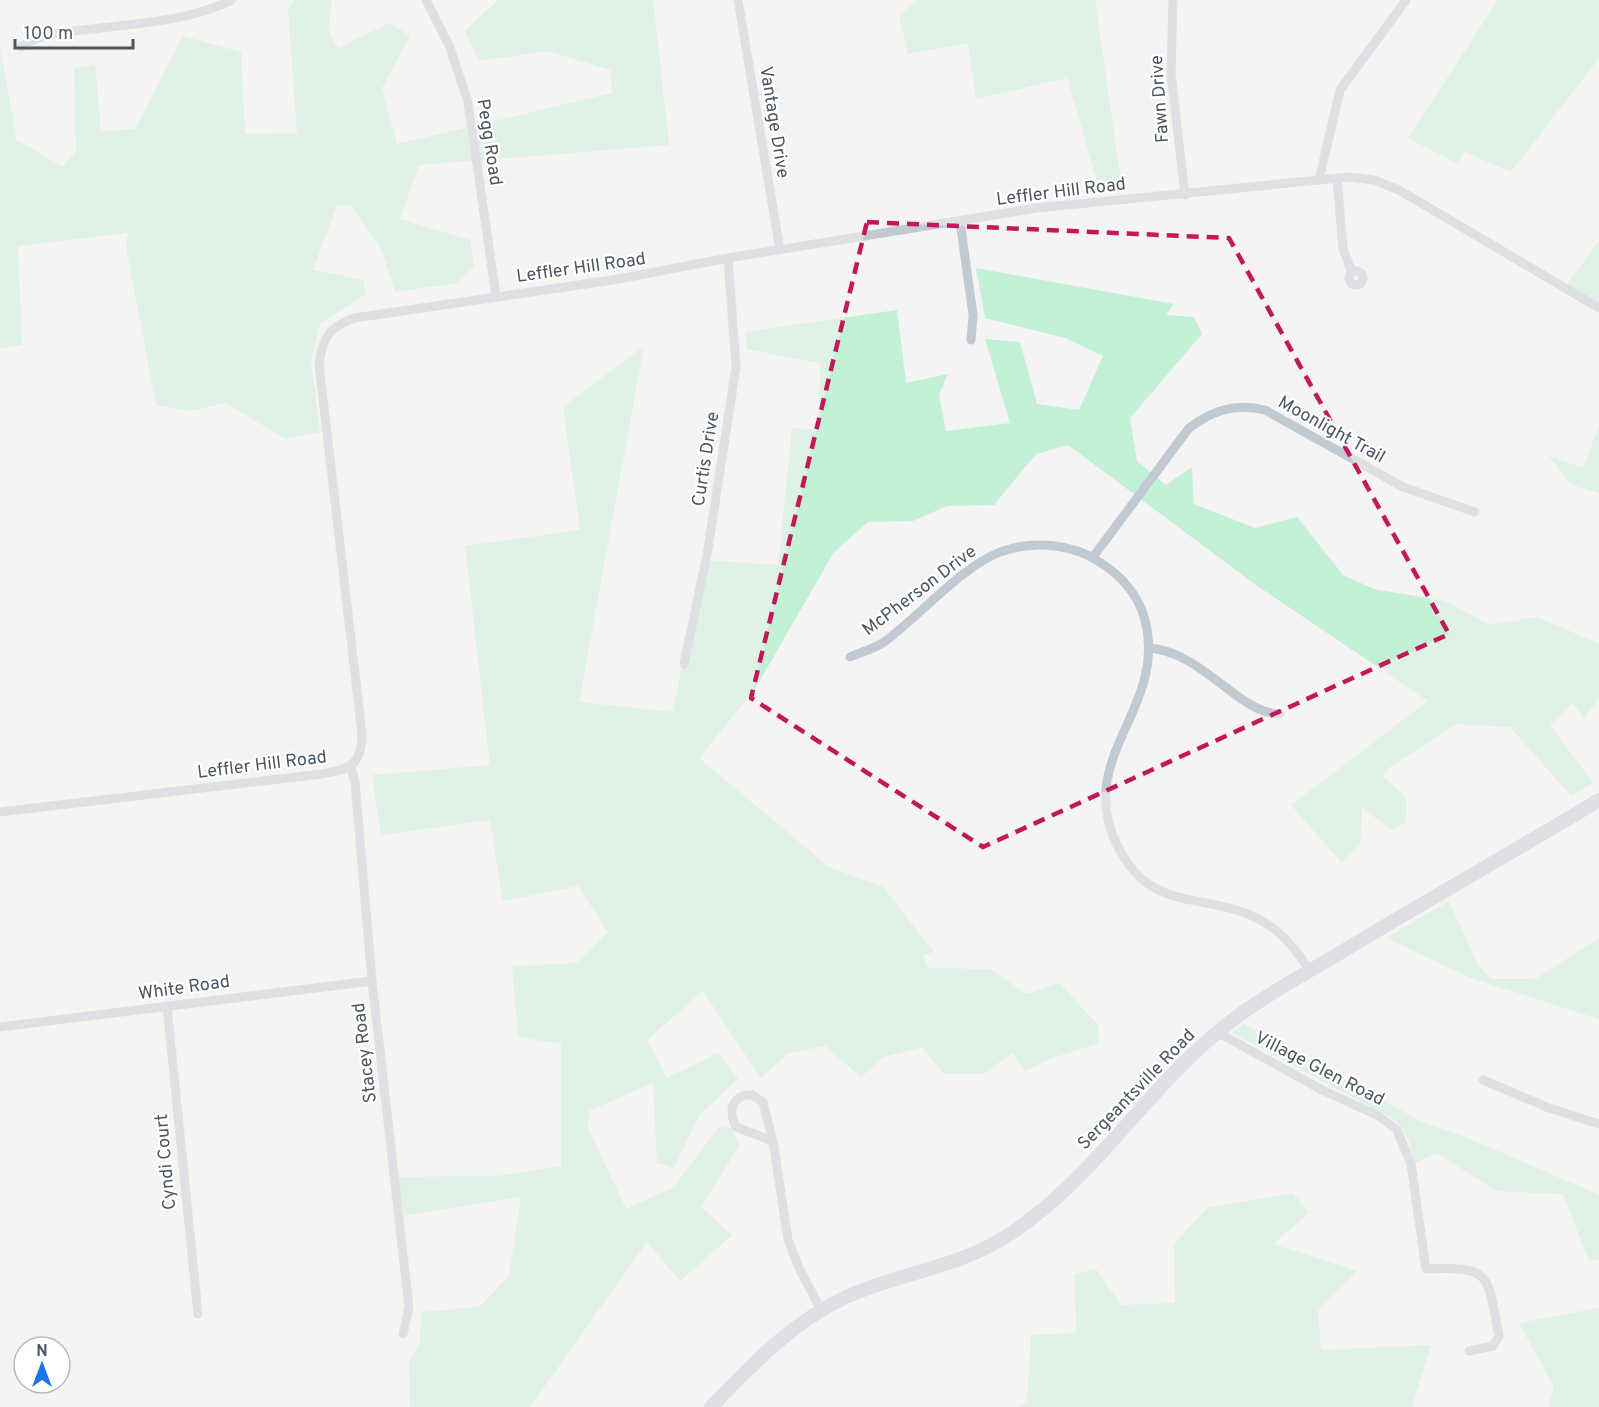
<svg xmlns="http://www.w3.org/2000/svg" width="1599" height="1407" viewBox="0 0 1599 1407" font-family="Overpass,sans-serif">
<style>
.green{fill:#c3f1d5}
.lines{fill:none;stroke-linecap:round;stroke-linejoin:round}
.street{stroke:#c1cad2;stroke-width:9}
.secondary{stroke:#c1cbd6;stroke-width:14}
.marked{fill:none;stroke:#c2185b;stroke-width:4.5;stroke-dasharray:12 8;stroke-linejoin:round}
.labels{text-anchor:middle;stroke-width:4.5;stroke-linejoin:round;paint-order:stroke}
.street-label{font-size:18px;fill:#4a5661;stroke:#fff}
</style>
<rect width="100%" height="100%" fill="#f5f3f3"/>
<g class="green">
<polygon points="294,0 332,0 328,31 338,48 390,23 410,36 382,88 397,144 612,93 611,70 546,51 479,61 465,31 498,0 653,0 669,145 419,165 400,219 470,240 474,267 457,283 395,292 382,250 351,206 337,205 313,270 363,280 366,294 320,324 311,360 320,432 285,439 226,403 190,411 156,405 126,247 128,233 18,246 22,345 0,348 0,48 17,140 63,167 76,151 74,69 95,64 101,131 135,129 183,36 241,52 245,134 297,133 288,9"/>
<polygon points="918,0 1095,0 1122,189 1100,191 1067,78 976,99 968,43 908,54 899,16"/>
<polygon points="1498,0 1599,0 1599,58 1511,172 1465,152 1457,163 1408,138"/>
<polygon points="1599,241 1599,308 1565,287"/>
<polygon points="976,268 1174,304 1166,315 1194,317 1202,334 1130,418 1137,461 1166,485 1192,467 1194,504 1255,528 1297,517 1343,575 1374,589 1445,601 1490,625 1538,617 1599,644 1599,698 1584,718 1573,703 1550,725 1593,783 1571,796 1510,727 1457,724 1390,767 1382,776 1406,797 1406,822 1392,830 1362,808 1360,845 1342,863 1291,805 1428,701 1256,585 1068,445 1036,454 994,505 947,506 913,521 868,522 834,552 755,689 699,758 829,867 883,887 934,952 923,955 928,968 990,969 1026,994 1059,983 1098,1025 1099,1043 1052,1058 1025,1071 1012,1053 983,1074 944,1074 922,1047 884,1057 861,1077 825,1046 789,1053 761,1078 703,991 647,1040 667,1078 718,1053 738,1079 699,1115 674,1168 657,1163 653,1083 589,1111 588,1128 626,1209 674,1187 719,1127 731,1128 739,1146 701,1207 732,1235 680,1281 647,1242 530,1407 410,1407 409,1361 420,1343 421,1312 479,1307 509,1276 521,1197 395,1217 391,1177 497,1176 561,1166 561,1044 518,1037 512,966 578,963 608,932 578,886 503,901 490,820 381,835 372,775 490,765 465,546 580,530 563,407 644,346 579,702 673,712 703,560 778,565 792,428 819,430 820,363 747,349 745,332 897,310 906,383 948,374 939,395 946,431 1010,423 985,339 1020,342 1037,404 1079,410 1103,356 1065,338 985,318"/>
<polygon points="1599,426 1599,493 1572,485 1549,456 1583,468"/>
<polygon points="1449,901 1477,963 1491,979 1535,979 1599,938 1599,1019 1471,978 1386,938"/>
<polygon points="1244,1024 1424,1123 1468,1138 1599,1195 1599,1259 1589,1261 1563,1194 1496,1191 1437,1153 1415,1163 1409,1141 1395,1120 1232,1033"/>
<polygon points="1293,1193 1309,1213 1273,1244 1357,1271 1318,1311 1321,1350 1431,1345 1412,1407 1017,1407 1027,1401 1031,1335 1076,1333 1075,1274 1096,1269 1121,1305 1175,1303 1174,1244 1207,1208"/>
<polygon points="1599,1308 1599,1407 1548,1407 1554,1387 1519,1323"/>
</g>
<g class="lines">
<g class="street">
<polyline points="426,0 449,45 468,102 496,296"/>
<polyline points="738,0 780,250"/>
<polyline points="1173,0 1171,74 1185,195"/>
<path d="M 21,47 C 42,32 68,32 92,29 C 139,23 189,21 232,0"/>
<polyline points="1337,178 1343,249 1352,272"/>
<polyline points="1319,180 1340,90 1406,0"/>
<polyline points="960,221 973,315 971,340"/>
<circle cx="1356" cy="278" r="7"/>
<path d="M 1093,557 L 1189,428 C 1213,410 1236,403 1265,410 L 1403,487 L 1475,512"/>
<path d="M 1150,648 C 1204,653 1239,714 1280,714"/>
<path d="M 850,657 C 861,652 874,649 884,642 C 920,616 965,562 1006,550 C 1036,541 1072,544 1098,561 C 1121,575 1138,594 1145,620 C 1168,709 1074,756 1117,845 C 1149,910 1194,893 1248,914 C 1276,925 1294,946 1310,971"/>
<polyline points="684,664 707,555 736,367 728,258"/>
<polyline points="351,767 355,782 372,981 409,1307 403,1334"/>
<path d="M 0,812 L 322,774 C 350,769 362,765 362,734 L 319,364 C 323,337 328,328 354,318 L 613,280 L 728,258 L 1037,208 L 1349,177 L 1374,180 L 1399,190 L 1599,308"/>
<polyline points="167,1006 198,1314"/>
<polyline points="0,1027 372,981"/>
<path d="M 1217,1032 L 1324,1091 L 1377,1115 L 1397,1130 L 1411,1164 L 1426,1269 C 1493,1266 1487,1275 1499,1336 L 1493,1346 L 1469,1351"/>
<polyline points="1483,1080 1549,1108 1599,1124"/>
<path d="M 745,1095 L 752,1095 L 763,1102 L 773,1141 L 736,1127 C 730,1113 729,1101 745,1095 Z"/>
<polyline points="773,1141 788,1240 799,1268 821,1310"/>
</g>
<path class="secondary" d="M 711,1407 C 752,1365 792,1322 846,1297 C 903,1271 958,1269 1013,1232 C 1095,1177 1148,1087 1225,1026 C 1261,997 1305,974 1345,950 C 1429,899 1515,851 1599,800"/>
</g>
<path d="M0 0H1599V1407H0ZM 867,222 L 1229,238 L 1449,634 L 983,847 L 751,698 Z" fill="#f5f3f3" fill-opacity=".55" fill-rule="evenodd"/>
<path class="marked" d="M 867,222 L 1229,238 L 1449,634 L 983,847 L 751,698 Z"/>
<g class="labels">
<g class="street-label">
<text transform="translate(1159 99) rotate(-94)" y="6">Fawn Drive</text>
<text transform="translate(775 122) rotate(81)" y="6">Vantage Drive</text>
<text transform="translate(490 142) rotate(81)" y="6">Pegg Road</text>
<text transform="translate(1061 191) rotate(-7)" y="6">Leffler Hill Road</text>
<text transform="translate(581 267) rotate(-8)" y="6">Leffler Hill Road</text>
<text transform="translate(1332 429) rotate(29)" y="6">Moonlight Trail</text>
<text transform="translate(705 459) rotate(-81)" y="6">Curtis Drive</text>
<text transform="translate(919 590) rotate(-37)" y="6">McPherson Drive</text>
<text transform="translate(262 764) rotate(-7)" y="6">Leffler Hill Road</text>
<text transform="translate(184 987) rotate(-8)" y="6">White Road</text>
<text transform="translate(364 1053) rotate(-97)" y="6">Stacey Road</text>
<text transform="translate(1320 1068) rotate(27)" y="6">Village Glen Road</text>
<text transform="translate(1136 1089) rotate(-46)" y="6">Sergeantsville Road</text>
<text transform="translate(165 1162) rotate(-95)" y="6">Cyndi Court</text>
</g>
</g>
<g transform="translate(42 1365)"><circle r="28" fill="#ffffff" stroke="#b7bbc0" stroke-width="1.5"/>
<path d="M0-4.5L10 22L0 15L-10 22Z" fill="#1a73e8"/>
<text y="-9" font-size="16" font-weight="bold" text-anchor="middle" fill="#4a5661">N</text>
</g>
<path d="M15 39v9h118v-9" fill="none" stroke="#4a5661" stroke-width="3"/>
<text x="24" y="39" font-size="18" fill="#4a5661" stroke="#ffffff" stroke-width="4.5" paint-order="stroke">100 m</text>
</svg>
